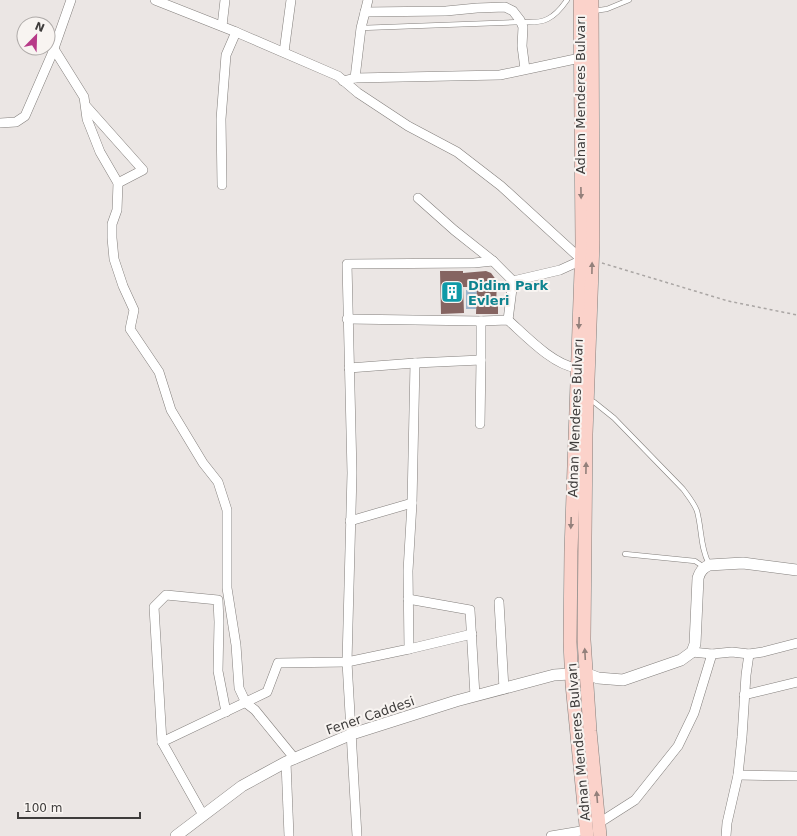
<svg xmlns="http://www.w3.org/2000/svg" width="797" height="836" viewBox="0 0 797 836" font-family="'DejaVu Sans',sans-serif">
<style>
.water{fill:#9cb4cb}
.building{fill:#856461}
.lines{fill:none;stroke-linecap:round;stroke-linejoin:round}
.service-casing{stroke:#837f7c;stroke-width:5.5}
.minor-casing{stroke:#837f7c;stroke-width:10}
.tertiary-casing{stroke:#837f7c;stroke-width:12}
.secondary-casing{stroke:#837f7c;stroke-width:14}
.path{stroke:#aaa6a4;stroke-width:1.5;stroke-dasharray:3 3;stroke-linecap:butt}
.service{stroke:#fff;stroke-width:4.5}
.minor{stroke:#fff;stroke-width:9}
.tertiary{stroke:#fff;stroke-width:11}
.secondary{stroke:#fbd2ca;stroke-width:13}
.oneway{fill:#93807b}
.labels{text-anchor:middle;stroke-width:4;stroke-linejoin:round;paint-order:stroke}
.street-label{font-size:13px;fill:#3e3c3b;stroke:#f8f4f1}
.culture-label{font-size:13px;font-weight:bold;fill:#0d838f;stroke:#f8f4f1;text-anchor:start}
</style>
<rect width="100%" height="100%" fill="#ebe6e4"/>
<polygon class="water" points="466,290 477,290 476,309 466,309"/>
<polygon class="building" points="440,271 463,271 463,273 486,271 491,273 497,281 496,305 498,305 498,314 476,314 477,287 463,287 464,313 441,314"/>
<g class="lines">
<g class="service-casing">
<g id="service">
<polyline points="593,11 607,9 629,0"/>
<path d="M 361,28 L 521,22 C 544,24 554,19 567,0"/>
<path d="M 589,400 L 594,402 L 614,418 L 683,489 C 688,496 694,503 697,511 C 702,529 700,547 709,564"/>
<polyline points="625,554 695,561 704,567"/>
</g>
</g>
<g class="minor-casing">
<g id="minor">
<polyline points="155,0 236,32 338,76 358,93 408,126 457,152 501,186 582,260 560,270 513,281"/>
<polyline points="365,12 446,11 477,8 505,7 513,11 520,20 523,27 522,46 525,69"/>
<polyline points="222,26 225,0"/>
<polyline points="54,49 84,97 87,119 100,152 118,183 117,210 112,224 112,238 114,259 123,286 134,310 130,329 159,372 171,410 203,463 218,482 227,510 227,588 236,645 239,688 246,703 255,710 295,759"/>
<polyline points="284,52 291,0"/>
<polyline points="355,78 361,28 368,0"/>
<polyline points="343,81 355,78 500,75 580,58"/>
<polyline points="86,106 143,170 118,183"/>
<polyline points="0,123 16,122 25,116 52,54 71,0"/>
<polyline points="222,185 221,119 226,55 236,32"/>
<polyline points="418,198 454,230 493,261 513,281 508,320"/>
<path d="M 347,319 L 481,321 L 508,320 C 526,336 553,365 577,368"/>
<polyline points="349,368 415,363 481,360"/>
<polyline points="480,424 481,360 481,321"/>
<polyline points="350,521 412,503"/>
<polyline points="408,599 470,610 475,696"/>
<polyline points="499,602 504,689"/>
<polyline points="409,649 472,634"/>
<polyline points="692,652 712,654 732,652 749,654 763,652 797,643"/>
<polyline points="744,695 797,682"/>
<polyline points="162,742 267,692 278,663 347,662 409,649 408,571 412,503 415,363"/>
<polyline points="286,762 289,836"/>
<polyline points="738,775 797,776"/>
<polyline points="203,815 162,742 154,607 166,595 218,600 219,622 218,671 226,712"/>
<polyline points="599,823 635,800 678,746 694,713 712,654"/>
<polyline points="357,836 347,662 352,473 347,264 474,263 493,261"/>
<polyline points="551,836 587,830"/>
<polyline points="726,836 727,823 738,775 742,737 746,675 749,654"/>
</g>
</g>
<g class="tertiary-casing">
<path id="tertiary" d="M 176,836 L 242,786 L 286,762 L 352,734 L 456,701 L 554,675 L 585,673 L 598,678 L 623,680 L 681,660 L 692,652 L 695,644 L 698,578 C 700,571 703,568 709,565 L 743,563 L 797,570"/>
</g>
<g class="secondary-casing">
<g id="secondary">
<polyline points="580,0 582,243 571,551 570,642 572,684 587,836"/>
<polyline points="592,0 593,242 586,434 584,640 590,731 600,836"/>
</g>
</g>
<polyline class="path" points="602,263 728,301 797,315"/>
<use href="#service" class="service"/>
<use href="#minor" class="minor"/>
<use href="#tertiary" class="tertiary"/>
<use href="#secondary" class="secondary"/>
</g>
<defs><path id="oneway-solid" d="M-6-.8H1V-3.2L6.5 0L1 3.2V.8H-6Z"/></defs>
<g class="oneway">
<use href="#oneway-solid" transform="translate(581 193) rotate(89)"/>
<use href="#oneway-solid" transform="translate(592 268) rotate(-89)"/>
<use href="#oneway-solid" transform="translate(579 323) rotate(92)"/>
<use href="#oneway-solid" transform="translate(586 468) rotate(-89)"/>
<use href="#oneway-solid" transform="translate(571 523) rotate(92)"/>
<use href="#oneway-solid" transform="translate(585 654) rotate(-93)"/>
<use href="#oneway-solid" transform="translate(597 797) rotate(-95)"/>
</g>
<defs>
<g id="building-square" transform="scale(1.15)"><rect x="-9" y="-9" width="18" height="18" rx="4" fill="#0f9aa8" stroke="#f8f4f1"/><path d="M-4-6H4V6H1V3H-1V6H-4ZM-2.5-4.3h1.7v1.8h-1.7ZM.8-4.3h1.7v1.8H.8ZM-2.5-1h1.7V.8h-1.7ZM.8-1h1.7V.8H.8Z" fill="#fff"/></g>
</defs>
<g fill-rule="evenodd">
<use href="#building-square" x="452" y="292"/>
</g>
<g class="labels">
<g class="street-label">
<text transform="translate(580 95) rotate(-90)" y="5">Adnan Menderes Bulvarı</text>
<text transform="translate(575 418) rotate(-88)" y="5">Adnan Menderes Bulvarı</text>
<text transform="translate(370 715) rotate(-19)" y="5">Fener Caddesi</text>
<text transform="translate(578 742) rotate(-95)" y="5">Adnan Menderes Bulvarı</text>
</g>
<g class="culture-label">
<text x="468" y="290">Didim Park<tspan x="468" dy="15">Evleri</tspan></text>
</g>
</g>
<g transform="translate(36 36) rotate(23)"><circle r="19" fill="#f8f4f1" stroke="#aeaaa8"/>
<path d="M0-3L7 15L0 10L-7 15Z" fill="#b73a88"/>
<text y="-6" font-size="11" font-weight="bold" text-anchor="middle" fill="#3e3c3b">N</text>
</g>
<path d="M18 812v6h122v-6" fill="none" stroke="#3e3c3b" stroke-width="2"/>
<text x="24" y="812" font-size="12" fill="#3e3c3b" stroke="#f8f4f1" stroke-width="3" paint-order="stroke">100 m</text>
</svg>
